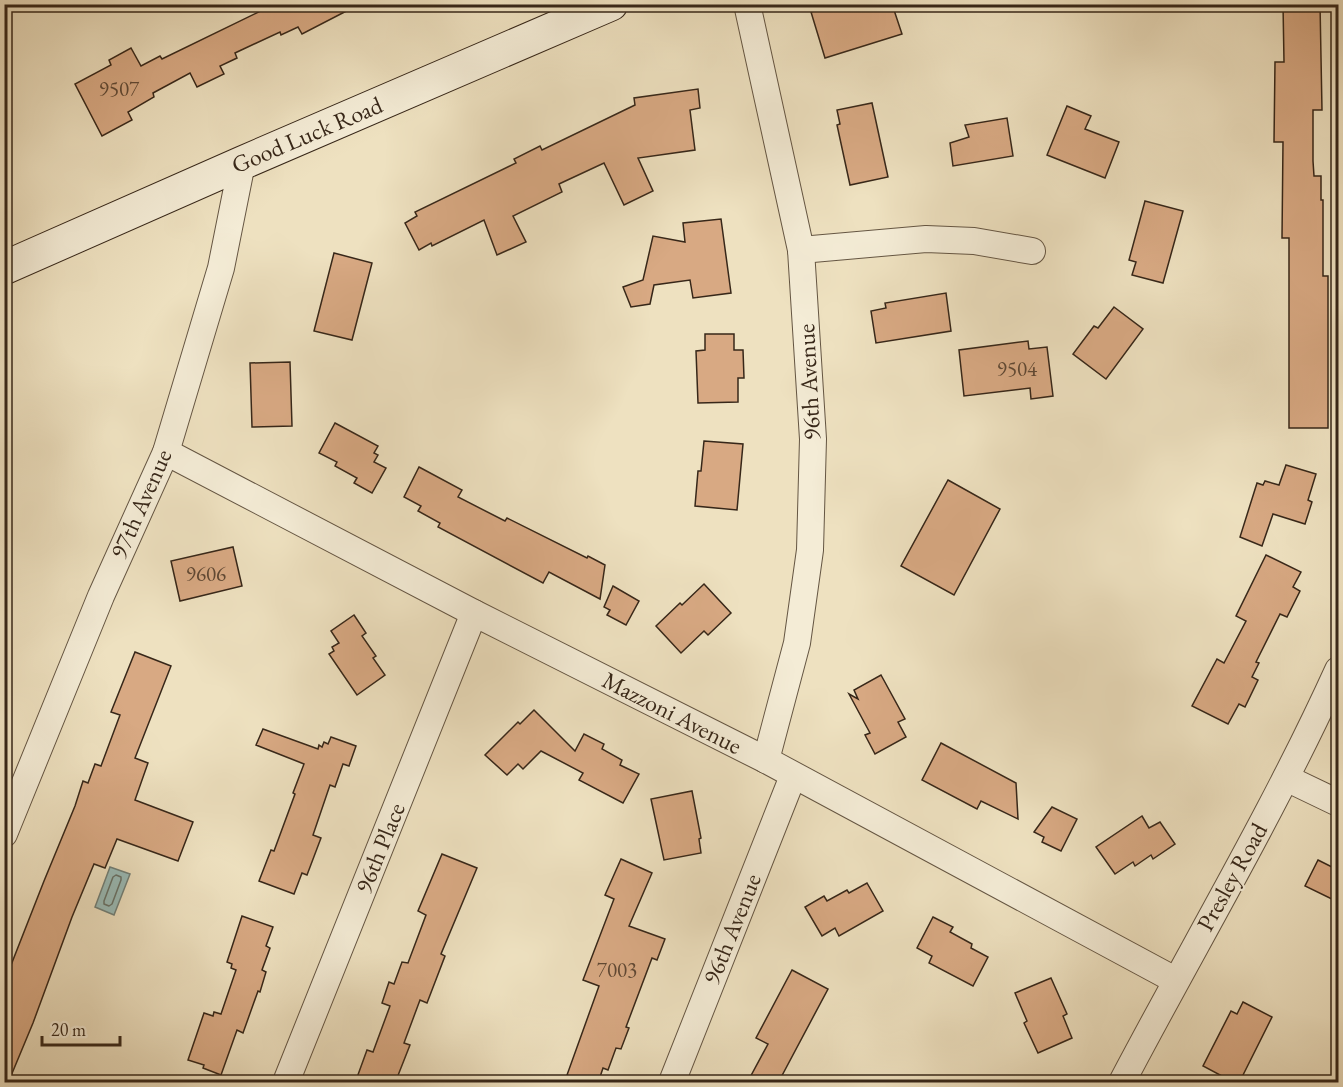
<svg xmlns="http://www.w3.org/2000/svg" width="1343" height="1087" viewBox="0 0 1343 1087" font-family="'EB Garamond',serif">
<style>
.water{fill:#9abcb8;stroke:#728078;stroke-width:1.5}
.lines{fill:none;stroke-linecap:round;stroke-linejoin:round}
.shore{stroke:#687268;stroke-width:1.5}
.building{fill:#d8a983;stroke:#372719;stroke-width:1.5}
.minor-casing{stroke:#655643;stroke-width:28}
.secondary-casing{stroke:#372719;stroke-width:35}
.minor{stroke:#f4ecd6;stroke-width:26}
.secondary{stroke:#f4ecd6;stroke-width:33}
.labels{text-anchor:middle;stroke-width:4.5;stroke-linejoin:round;paint-order:stroke}
.number-label{font-size:21px;fill:#5f4834}
.street-label{font-size:24px;fill:#372719;stroke:#f4ecd6}
</style>
<rect width="100%" height="100%" fill="#eee1c0"/>
<filter id="stains"><feTurbulence type="fractalNoise" baseFrequency=".00333" numOctaves="4"/><feColorMatrix values="0 0 0 0 .2 0 0 0 0 .09 0 0 0 0 .02 0 0 0 .5 -.17"/></filter>
<radialGradient id="worn" r=".72"><stop offset=".6" stop-color="#630" stop-opacity="0"/><stop offset="1" stop-color="#630" stop-opacity=".3"/></radialGradient>
<polygon class="water" points="110,867 130,874 114,915 95,907"/>
<g class="lines">
<polygon class="shore" points="116,875 121,877 121,880 112,904 109,906 104,904 104,901 113,877"/>
</g>
<g class="building">
<polygon points="275,4 360,4 302,34 298,27 281,35 280,32 235,53 237,58 220,66 224,74 197,87 190,73 153,93 154,97 128,112 132,120 102,136 75,84 111,65 109,60 131,48 141,66 160,56 162,59"/>
<polygon points="836,4 892,4 902,34 825,58 811,12"/>
<polygon points="1283,4 1320,4 1322,110 1313,110 1313,161 1314,176 1321,176 1321,200 1323,200 1323,276 1328,276 1328,428 1289,428 1289,238 1282,238 1283,142 1274,142 1275,62 1284,62"/>
<polygon points="698,89 700,108 690,110 695,150 638,158 653,191 624,205 604,163 559,184 562,192 513,216 526,242 497,255 484,220 432,246 431,243 419,250 405,223 417,216 415,212 516,163 514,159 540,146 542,150 635,105 634,98"/>
<polygon points="872,103 888,177 850,185 837,125 840,124 837,110"/>
<polygon points="1067,106 1091,116 1085,129 1119,142 1105,178 1047,155"/>
<polygon points="1007,118 1013,156 953,166 950,143 969,137 965,125"/>
<polygon points="1145,201 1183,211 1163,283 1132,275 1136,262 1129,260"/>
<polygon points="721,219 731,293 693,298 690,280 654,285 650,304 631,307 623,287 643,280 653,236 685,242 683,223"/>
<polygon points="334,253 372,263 352,340 314,331"/>
<polygon points="946,293 951,331 876,343 871,311 886,308 885,303"/>
<polygon points="1114,307 1143,329 1106,379 1073,354 1094,326 1098,328"/>
<polygon points="705,334 734,334 734,350 743,350 744,378 738,378 738,402 698,403 696,351 705,350"/>
<polygon points="1028,341 1029,349 1047,347 1053,396 1031,399 1030,388 964,396 959,350"/>
<polygon points="290,362 292,426 252,427 250,363"/>
<polygon points="335,423 378,446 374,453 378,455 374,462 386,468 372,493 354,483 357,478 335,466 337,462 319,453"/>
<polygon points="704,441 743,444 737,510 695,506 698,471 701,471"/>
<polygon points="1286,465 1316,474 1308,500 1312,502 1305,524 1273,514 1262,546 1240,537 1257,483 1263,485 1265,481 1279,485"/>
<polygon points="419,467 462,490 458,497 505,521 507,518 587,558 588,556 605,565 600,599 549,572 543,583 438,527 440,523 418,511 421,506 404,497"/>
<polygon points="948,480 1000,509 954,595 901,566"/>
<polygon points="233,547 242,586 180,601 171,561"/>
<polygon points="1266,555 1301,572 1293,587 1300,591 1287,617 1280,614 1256,662 1259,663 1252,677 1258,680 1245,707 1239,704 1228,724 1192,706 1217,659 1224,663 1246,621 1236,616"/>
<polygon points="704,584 731,613 708,635 704,631 681,653 656,626 680,603 682,605"/>
<polygon points="613,586 639,601 626,625 607,615 610,610 604,607"/>
<polygon points="354,615 366,633 362,636 376,656 373,658 385,675 357,695 329,654 334,651 332,647 339,643 331,631"/>
<polygon points="135,652 171,666 135,758 148,763 135,800 193,822 178,861 117,839 105,868 94,864 72,917 33,1023 8,1083 4,1083 4,983 44,881 75,806 83,781 88,783 95,764 101,766 120,715 111,712"/>
<polygon points="881,675 905,719 898,722 906,737 875,754 865,735 870,733 849,694 858,699 854,690"/>
<polygon points="534,710 575,751 584,734 604,744 602,749 622,760 620,765 639,774 623,803 579,780 583,773 541,751 523,769 518,764 507,775 485,755 518,722 520,724"/>
<polygon points="263,729 318,749 319,745 322,747 324,742 328,744 331,737 356,746 349,766 343,764 335,787 330,785 313,835 321,838 307,875 302,873 294,894 259,881 271,850 274,851 295,794 293,793 304,764 256,745"/>
<polygon points="941,743 1016,783 1018,819 981,801 977,809 922,780"/>
<polygon points="692,791 701,838 699,839 701,853 664,860 651,799"/>
<polygon points="1052,807 1077,819 1061,851 1042,842 1044,837 1034,832"/>
<polygon points="1142,816 1149,828 1160,822 1175,844 1153,859 1151,855 1135,866 1133,862 1115,874 1096,847"/>
<polygon points="442,854 477,868 441,954 445,956 427,1003 420,1000 404,1043 410,1045 395,1083 355,1083 367,1050 373,1052 390,1006 382,1003 389,982 394,984 402,962 408,963 426,915 418,911"/>
<polygon points="621,859 652,873 629,926 665,939 657,960 652,958 626,1027 629,1028 621,1049 616,1048 608,1070 603,1068 598,1083 586,1083 567,1075 599,986 583,980 614,899 605,895"/>
<polygon points="1318,860 1338,870 1338,902 1305,886"/>
<polygon points="867,883 883,911 839,936 835,928 822,936 805,907 824,896 827,901 847,890 849,893"/>
<polygon points="242,916 273,927 266,946 270,948 262,970 266,972 260,992 258,991 243,1033 237,1030 221,1075 203,1068 204,1065 188,1060 204,1013 213,1016 214,1012 221,1014 236,970 231,968 232,964 227,962"/>
<polygon points="933,917 953,927 950,932 972,944 971,948 988,957 973,986 929,963 932,956 917,948"/>
<polygon points="792,970 828,989 778,1083 747,1083 768,1044 756,1038"/>
<polygon points="1051,978 1067,1014 1063,1016 1072,1038 1038,1053 1024,1023 1027,1021 1015,993"/>
<polygon points="1243,1002 1272,1017 1239,1083 1235,1083 1203,1066 1231,1011 1237,1014"/>
</g>
<g class="lines">
<g class="minor-casing">
<g id="minor">
<polyline points="747,4 801,250 813,439 810,550 797,643 766,760"/>
<polyline points="801,250 926,239 974,241 1032,251"/>
<polyline points="166,452 474,613 766,760 1175,980"/>
<polyline points="1286,778 1338,803"/>
<polyline points="4,834 101,596 166,452 221,268 242,163"/>
<polyline points="286,1082 474,613"/>
<polyline points="672,1082 793,776"/>
<path d="M 1122,1082 C 1194,945 1274,811 1338,670"/>
</g>
</g>
<g class="secondary-casing">
<polyline id="secondary" points="4,268 242,163 611,4"/>
</g>
<use href="#minor" class="minor"/>
<use href="#secondary" class="secondary"/>
</g>
<g class="labels">
<g class="number-label">
<text x="119" y="96">9507</text>
<text x="1017" y="376">9504</text>
<text x="206" y="581">9606</text>
<text x="617" y="977">7003</text>
</g>
<g class="street-label">
<text transform="translate(307 135) rotate(-23)" y="8">Good Luck Road</text>
<text transform="translate(809 382) rotate(-93)" y="8">96th Avenue</text>
<text transform="translate(141 504) rotate(-66)" y="8">97th Avenue</text>
<text transform="translate(672 713) rotate(27)" y="8">Mazzoni Avenue</text>
<text transform="translate(380 848) rotate(-68)" y="8">96th Place</text>
<text transform="translate(1232 877) rotate(-61)" y="8">Presley Road</text>
<text transform="translate(732 929) rotate(-68)" y="8">96th Avenue</text>
</g>
</g>
<rect width="1343" height="1087" fill="none" stroke="#eee1c0" stroke-width="24"/>
<rect x="6" y="6" width="1331" height="1075" fill="none" stroke="#372719" stroke-width="3"/>
<rect x="12" y="12" width="1319" height="1063" fill="none" stroke="#372719" stroke-width="1.5"/>
<path d="M42 1036v9h78v-9" fill="none" stroke="#372719" stroke-width="3"/>
<text x="51" y="1036" font-size="18" fill="#372719" stroke="#f4ecd6" stroke-width="4.5" paint-order="stroke">20 m</text>
<rect width="100%" height="100%" filter="url(#stains)"/>
<rect width="100%" height="100%" fill="url(#worn)"/>
</svg>
